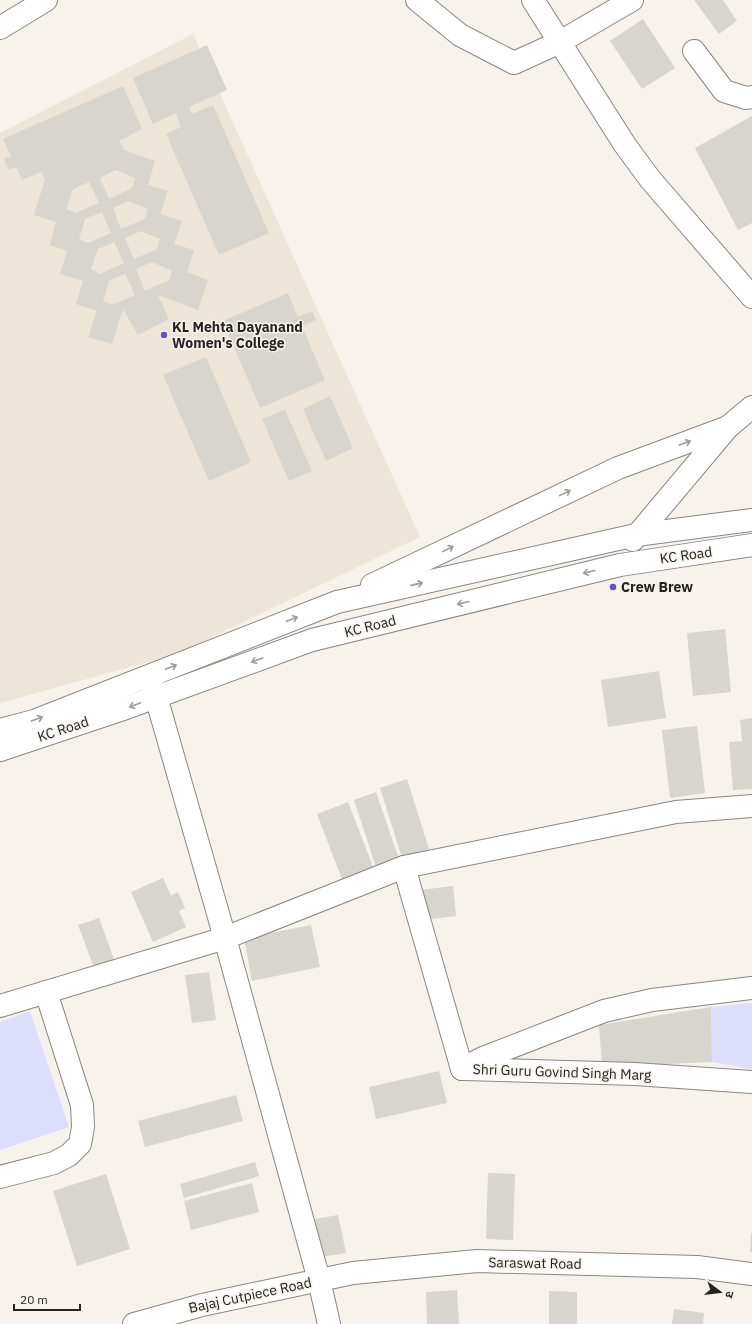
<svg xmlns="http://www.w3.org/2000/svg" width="752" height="1324" viewBox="0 0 752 1324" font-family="'IBM Plex Sans','Noto Sans Devanagari',sans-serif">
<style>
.built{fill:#ede5d8}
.green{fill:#dcdefc}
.building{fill:#d8d4ce;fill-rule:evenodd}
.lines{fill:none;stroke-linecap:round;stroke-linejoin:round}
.minor-casing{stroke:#8a8680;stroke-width:24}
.tertiary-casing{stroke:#8a8680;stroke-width:24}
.minor{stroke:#fff;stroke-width:22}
.tertiary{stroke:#fff;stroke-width:22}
.oneway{stroke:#9c9c9b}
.poi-dot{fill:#5f51ca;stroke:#f7f3ec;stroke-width:1.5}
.labels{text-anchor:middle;stroke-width:3;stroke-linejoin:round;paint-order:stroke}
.poi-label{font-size:14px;font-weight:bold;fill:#242321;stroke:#f7f3ec;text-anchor:start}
.street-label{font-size:14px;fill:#242321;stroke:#f7f3ec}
</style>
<rect width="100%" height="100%" fill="#f7f3ec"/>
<polygon class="built" points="193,34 420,537 177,654 0,703 0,133"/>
<g class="green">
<polygon points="752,1003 752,1069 712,1062 711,1007"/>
<polygon points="30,1011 69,1127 0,1150 0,1022"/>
</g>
<g class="building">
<polygon points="694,0 723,0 737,21 719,34"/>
<polygon points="643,19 675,68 642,89 610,41"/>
<polygon points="207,45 227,90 189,107 192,114 213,105 269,233 219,255 166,134 181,127 176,113 153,124 133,78"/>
<path d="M 123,86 L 142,129 L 119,141 L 124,150 L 155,161 L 148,185 L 168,191 L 160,214 L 182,221 L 174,244 L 194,250 L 187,272 L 208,280 L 198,310 L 158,295 L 169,319 L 138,335 L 123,309 L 112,344 L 88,337 L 97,311 L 76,304 L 83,281 L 60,274 L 67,251 L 50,245 L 56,222 L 34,215 L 45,179 L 41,172 L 22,180 L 16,167 L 9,170 L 4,159 L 11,156 L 3,139 ZM 116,170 L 135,178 L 132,188 L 109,199 L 100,178 ZM 89,182 L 99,203 L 76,213 L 66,209 L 73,189 ZM 128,201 L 148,209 L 145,219 L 121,229 L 113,208 ZM 102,212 L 111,233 L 88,243 L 79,239 L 85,219 ZM 141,231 L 160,239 L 157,249 L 134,259 L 125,238 ZM 114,242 L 124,263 L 100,274 L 91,269 L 98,249 ZM 152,262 L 172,271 L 169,280 L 145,291 L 136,269 ZM 125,274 L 135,295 L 112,305 L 103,301 L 109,281 Z"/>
<polygon points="752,116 752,223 738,230 695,148"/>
<polygon points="288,293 298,317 312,311 316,320 302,326 325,380 260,408 223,321"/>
<polygon points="206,357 251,462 209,481 163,375"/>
<polygon points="330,396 353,448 326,461 303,409"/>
<polygon points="285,410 312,471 289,481 262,419"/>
<polygon points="725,629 731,692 693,696 687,633"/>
<polygon points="659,671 666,718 608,727 601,680"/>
<polygon points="752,718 752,789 733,790 729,742 742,741 740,720"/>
<polygon points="697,726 705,793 670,798 662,730"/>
<polygon points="407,779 430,852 403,861 380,788"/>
<polygon points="376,792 400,862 377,870 354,800"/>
<polygon points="348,802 374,869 343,882 317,814"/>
<polygon points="163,878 171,896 178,892 185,908 179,911 186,927 153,942 131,892"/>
<polygon points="453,886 456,916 423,920 420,890"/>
<polygon points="99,918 116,965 96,973 78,925"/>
<polygon points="311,925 320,967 252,981 244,938"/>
<polygon points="209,972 216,1020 192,1023 185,975"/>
<polygon points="711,1007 712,1062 602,1067 599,1025"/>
<polygon points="439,1071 447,1103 376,1119 369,1087"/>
<polygon points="236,1095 243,1121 145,1147 138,1121"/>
<polygon points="255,1162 259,1176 184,1198 180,1184"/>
<polygon points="488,1173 515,1174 513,1240 486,1239"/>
<polygon points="106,1174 130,1249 77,1266 53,1191"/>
<polygon points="252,1183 259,1212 191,1230 184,1201"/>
<polygon points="338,1215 346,1253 322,1257 315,1219"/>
<polygon points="751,1233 752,1233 752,1252 750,1252"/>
<polygon points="457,1290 459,1324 427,1324 426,1292"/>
<polygon points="549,1291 577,1292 577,1324 549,1324"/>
<polygon points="674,1309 704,1313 703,1324 672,1324"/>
</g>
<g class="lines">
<g class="minor-casing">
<g id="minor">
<polyline points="417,0 460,35 514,63 560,42 632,0"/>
<polyline points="533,0 625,145 650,179 752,297"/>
<polyline points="0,28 46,0"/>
<polyline points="694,51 724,91 746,98 752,97"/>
<polyline points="151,679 225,938 319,1280 329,1324"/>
<polyline points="404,867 462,1069"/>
<polyline points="0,1006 225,938 404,867 676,812 752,806"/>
<polyline points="462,1069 483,1058 604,1011 652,1000 752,988"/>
<polyline points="463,1069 635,1074 752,1082"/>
<polyline points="0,1177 54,1163 69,1155 80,1144 83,1127 82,1105 46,992"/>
<polyline points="134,1324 202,1305 353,1273 477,1261 697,1267 752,1274"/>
</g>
</g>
<g class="tertiary-casing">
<g id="tertiary">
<polyline points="633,540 728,427 752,407"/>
<polyline points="372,585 618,468 728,427"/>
<polyline points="0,730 34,721 337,602 636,535 752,520"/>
<polyline points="0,750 126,708 312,640 620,565 752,545"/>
</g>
</g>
<use href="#minor" class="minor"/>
<use href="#tertiary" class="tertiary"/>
</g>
<defs><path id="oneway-shaft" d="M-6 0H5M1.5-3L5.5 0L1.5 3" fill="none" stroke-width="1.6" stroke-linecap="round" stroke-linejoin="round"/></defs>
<g class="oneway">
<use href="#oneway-shaft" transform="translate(685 443) rotate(-20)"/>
<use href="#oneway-shaft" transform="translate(565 493) rotate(-26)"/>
<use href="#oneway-shaft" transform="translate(448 549) rotate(-26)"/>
<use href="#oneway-shaft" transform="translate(589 572) rotate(166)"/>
<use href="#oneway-shaft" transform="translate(417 584) rotate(-13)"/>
<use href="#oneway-shaft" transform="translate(463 603) rotate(166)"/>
<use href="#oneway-shaft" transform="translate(292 619) rotate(-21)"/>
<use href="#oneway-shaft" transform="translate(257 660) rotate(160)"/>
<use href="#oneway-shaft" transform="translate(171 667) rotate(-21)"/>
<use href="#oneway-shaft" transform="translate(135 705) rotate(159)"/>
<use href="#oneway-shaft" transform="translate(37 719) rotate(-20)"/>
</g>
<g class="poi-dot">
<circle cx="164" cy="335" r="4"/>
<circle cx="613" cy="587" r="4"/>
</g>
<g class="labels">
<g class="poi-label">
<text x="172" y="332">KL Mehta Dayanand<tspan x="172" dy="16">Women's College</tspan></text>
<text x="621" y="592">Crew Brew</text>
</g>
<g class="street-label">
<text transform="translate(686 555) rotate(-8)" y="5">KC Road</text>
<text transform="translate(370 626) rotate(-14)" y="5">KC Road</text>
<text transform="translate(63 729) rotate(-18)" y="5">KC Road</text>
<text transform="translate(562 1072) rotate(2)" y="5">Shri Guru Govind Singh Marg</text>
<text transform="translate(535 1263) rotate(1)" y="5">Saraswat Road</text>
<text transform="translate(250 1295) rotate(-12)" y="5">Bajaj Cutpiece Road</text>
</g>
</g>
<g transform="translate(720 1292) rotate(105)" stroke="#f7f3ec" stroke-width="3" paint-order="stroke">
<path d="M0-3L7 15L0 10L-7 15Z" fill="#242321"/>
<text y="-6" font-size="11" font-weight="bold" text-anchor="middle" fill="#242321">उ</text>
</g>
<path d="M14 1304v6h66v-6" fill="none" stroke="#242321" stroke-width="2"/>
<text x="20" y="1304" font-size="12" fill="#242321" stroke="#f7f3ec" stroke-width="3" paint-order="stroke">20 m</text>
</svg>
